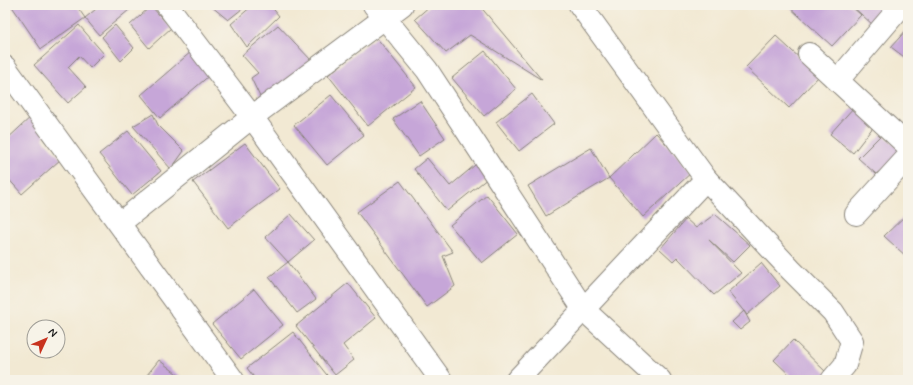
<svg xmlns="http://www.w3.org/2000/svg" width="913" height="385" viewBox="0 0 913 385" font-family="Mynerve,sans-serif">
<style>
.building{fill:#c6a6d8}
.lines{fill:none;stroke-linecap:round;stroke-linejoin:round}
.minor-casing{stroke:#878278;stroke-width:24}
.minor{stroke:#fff;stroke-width:22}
</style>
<rect width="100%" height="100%" fill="#f7f3e8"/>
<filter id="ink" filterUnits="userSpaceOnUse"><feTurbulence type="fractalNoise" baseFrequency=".025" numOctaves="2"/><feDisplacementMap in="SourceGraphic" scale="8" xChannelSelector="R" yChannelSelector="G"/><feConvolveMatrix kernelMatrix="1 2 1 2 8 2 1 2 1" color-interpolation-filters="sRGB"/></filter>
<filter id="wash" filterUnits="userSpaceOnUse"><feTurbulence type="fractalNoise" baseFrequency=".012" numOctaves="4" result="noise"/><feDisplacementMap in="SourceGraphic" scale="16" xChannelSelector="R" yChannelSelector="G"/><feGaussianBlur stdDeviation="0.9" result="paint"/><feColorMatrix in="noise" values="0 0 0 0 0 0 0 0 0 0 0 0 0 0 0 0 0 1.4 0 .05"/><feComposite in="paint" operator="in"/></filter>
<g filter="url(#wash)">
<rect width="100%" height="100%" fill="#f2e9d3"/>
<g id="blocks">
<g class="building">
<polygon points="11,5 76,5 85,18 41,49"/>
<polygon points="101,5 135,5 99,35 85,18"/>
<polygon points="212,5 247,5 228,20 211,6"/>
<polygon points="253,5 270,5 279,16 247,47 231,24"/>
<polygon points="431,5 479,5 542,80 470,35 446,53 415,19"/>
<polygon points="787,5 850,5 861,15 832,46"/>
<polygon points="851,5 890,5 873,25"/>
<polygon points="151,6 171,28 149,48 130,25"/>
<polygon points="79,25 104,54 90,68 79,56 68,67 86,87 68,103 34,65"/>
<polygon points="115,25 134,48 121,61 102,37"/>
<polygon points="278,25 312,61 262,101 251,78 258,73 242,55"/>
<polygon points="908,28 908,60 891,47"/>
<polygon points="776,36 819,76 789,108 746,67"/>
<polygon points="376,37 416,87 368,126 328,75"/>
<polygon points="192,51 211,74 160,118 141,95"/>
<polygon points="485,51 516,89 484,116 452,78"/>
<polygon points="532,94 554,124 519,151 496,122"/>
<polygon points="331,95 364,135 327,165 294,125"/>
<polygon points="420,101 445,138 419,156 393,119"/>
<polygon points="854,107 874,126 853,153 830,134"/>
<polygon points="153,114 158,125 184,151 171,169 133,126"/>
<polygon points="33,115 47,130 43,139 61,159 22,194 5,175 5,141"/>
<polygon points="128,131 161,171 132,195 99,154"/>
<polygon points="656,133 692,172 643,217 609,178"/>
<polygon points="882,134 905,153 876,174 858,158"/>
<polygon points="245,143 280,189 228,228 193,182"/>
<polygon points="591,148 609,178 546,216 528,186"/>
<polygon points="427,158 450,186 481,160 493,174 447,211 414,169"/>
<polygon points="400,181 453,252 443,256 455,286 427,307 357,212"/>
<polygon points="487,195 518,234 482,263 450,225"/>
<polygon points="908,213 908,258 884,236"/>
<polygon points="291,214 314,240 288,262 265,237"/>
<polygon points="715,214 750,245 733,262 708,239 741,273 714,295 677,257 673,261 660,249 686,219 696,228"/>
<polygon points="288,262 316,299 297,313 269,277"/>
<polygon points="761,263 780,286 747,315 728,292"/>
<polygon points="348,283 376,318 343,345 354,360 335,375 296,326"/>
<polygon points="254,289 283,325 241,359 212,324"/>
<polygon points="744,311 750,322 740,330 732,322"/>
<polygon points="293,332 330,379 256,380 247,368"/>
<polygon points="793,340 828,374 822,380 795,380 774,360"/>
<polygon points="159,360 185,380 143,380"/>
</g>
</g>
</g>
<g filter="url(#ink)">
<use href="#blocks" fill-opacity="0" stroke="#878278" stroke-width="1"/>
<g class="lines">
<g class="minor-casing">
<g id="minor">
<polyline points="167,5 252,117 441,380"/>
<polyline points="374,5 427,70 584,310 660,380"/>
<polyline points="809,54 908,146"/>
<polyline points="5,67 233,380"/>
<polyline points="838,80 902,5"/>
<polyline points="706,179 791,270 833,312 852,341 845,365 832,380"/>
<polyline points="856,214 908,157"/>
<polyline points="120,223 252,117 402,5"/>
<polyline points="517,380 706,179 580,5"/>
</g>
</g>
<use href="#minor" class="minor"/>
</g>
</g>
<rect width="913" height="385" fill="none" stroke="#f7f3e8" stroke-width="20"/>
<g transform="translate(46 339) rotate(46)"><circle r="19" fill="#f7f3e8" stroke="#9f9d96"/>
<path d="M0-3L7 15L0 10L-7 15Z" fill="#c8321e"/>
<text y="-6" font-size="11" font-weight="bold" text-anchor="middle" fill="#1c1c1c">N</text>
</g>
</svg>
